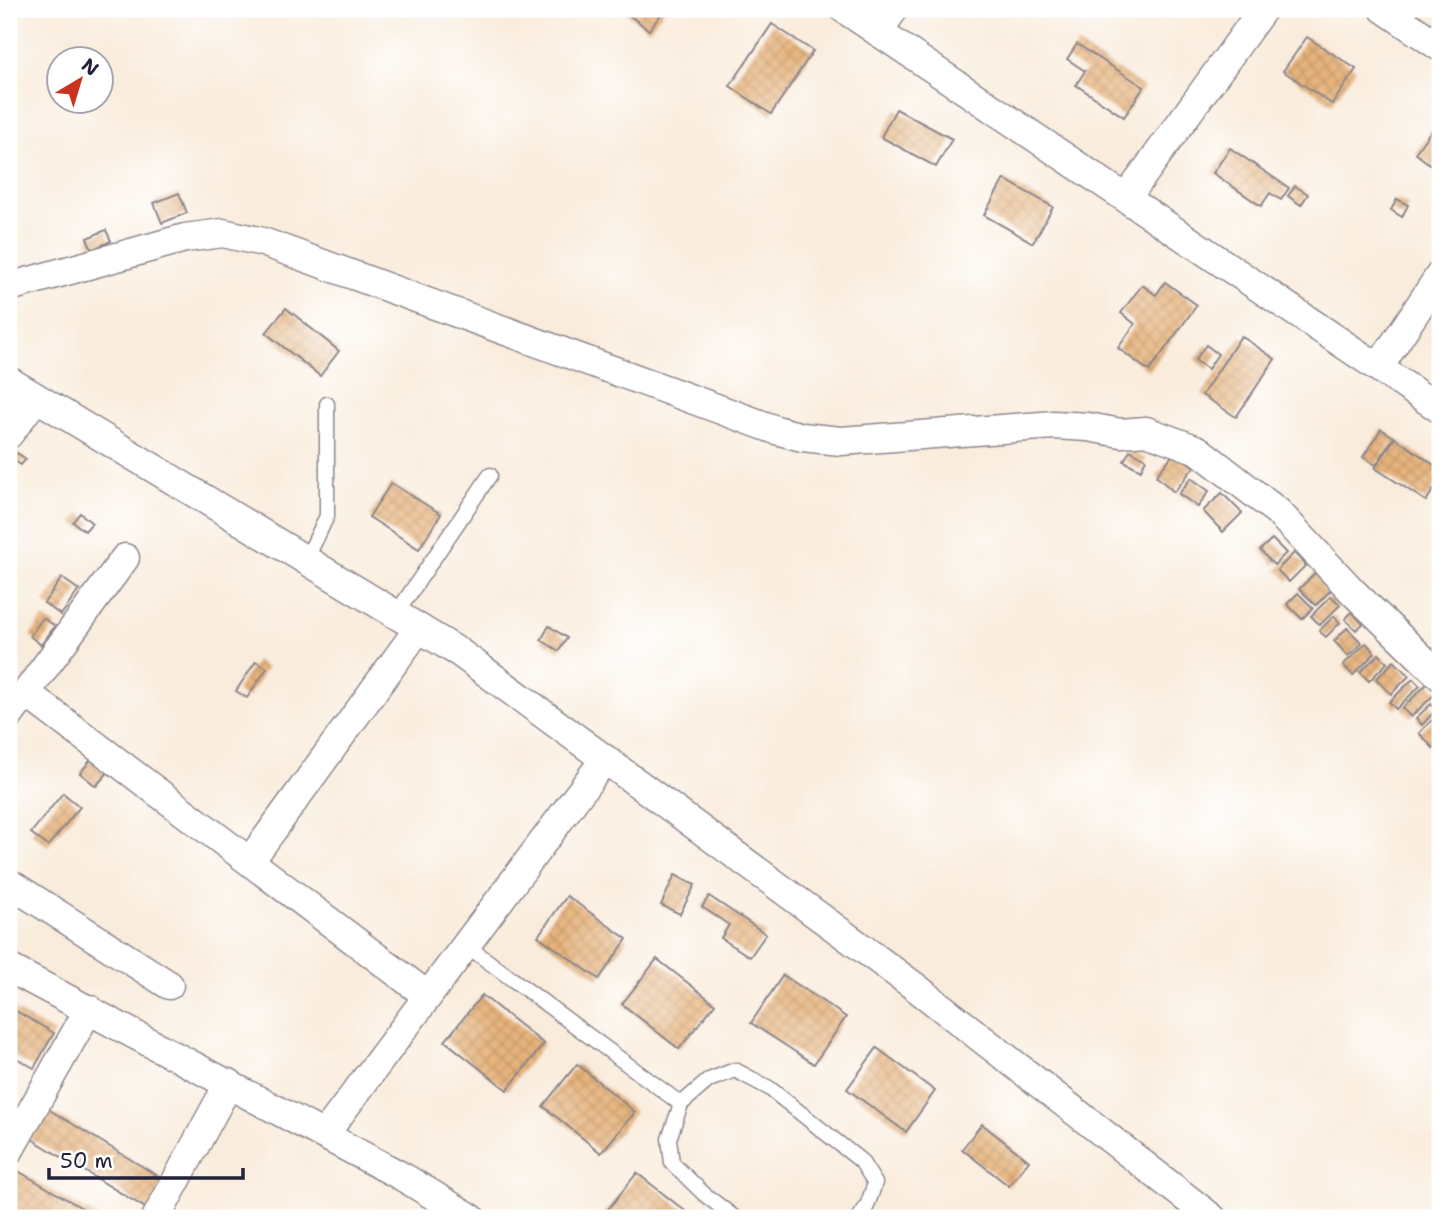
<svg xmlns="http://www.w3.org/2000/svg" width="1449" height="1227" viewBox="0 0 1449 1227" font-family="'Shantell Sans',sans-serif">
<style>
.building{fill:url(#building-cross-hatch)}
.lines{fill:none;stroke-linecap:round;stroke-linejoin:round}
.service-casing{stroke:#8e878c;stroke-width:17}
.minor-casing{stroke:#8e878c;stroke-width:31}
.service{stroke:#fff;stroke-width:14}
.minor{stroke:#fff;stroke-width:28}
</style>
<defs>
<pattern id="building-cross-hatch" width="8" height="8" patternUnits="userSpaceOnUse" patternTransform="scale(1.75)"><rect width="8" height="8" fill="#e7b37b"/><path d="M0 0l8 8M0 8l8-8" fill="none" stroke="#c69a6b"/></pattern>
</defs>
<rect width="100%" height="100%" fill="#fff"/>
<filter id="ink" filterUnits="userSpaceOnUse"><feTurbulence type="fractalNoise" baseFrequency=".0143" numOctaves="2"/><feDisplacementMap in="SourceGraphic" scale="14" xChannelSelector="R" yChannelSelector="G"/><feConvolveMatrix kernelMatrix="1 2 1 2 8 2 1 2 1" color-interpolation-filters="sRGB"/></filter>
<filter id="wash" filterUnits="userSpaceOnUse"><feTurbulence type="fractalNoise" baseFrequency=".00686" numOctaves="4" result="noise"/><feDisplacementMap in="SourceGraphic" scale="28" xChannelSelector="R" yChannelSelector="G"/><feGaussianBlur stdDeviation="1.57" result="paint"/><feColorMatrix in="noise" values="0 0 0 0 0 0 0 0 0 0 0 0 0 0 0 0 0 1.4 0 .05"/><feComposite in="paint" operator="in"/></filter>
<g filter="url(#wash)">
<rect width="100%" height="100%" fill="#f9ecdc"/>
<g id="blocks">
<g class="building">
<polygon points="621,9 665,9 649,30"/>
<polygon points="772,24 813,51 771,114 730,86"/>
<polygon points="1307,37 1356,69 1332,104 1283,71"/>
<polygon points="1077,44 1144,87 1124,117 1076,85 1085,71 1067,59"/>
<polygon points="896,109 952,139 936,167 881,137"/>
<polygon points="1431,131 1440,138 1440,172 1415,153"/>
<polygon points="1230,148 1289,188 1281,200 1270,193 1261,206 1213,173"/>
<polygon points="1004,179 1053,207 1033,243 984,215"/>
<polygon points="1295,186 1308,194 1301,205 1288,196"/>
<polygon points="179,193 187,213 162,223 154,203"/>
<polygon points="1397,199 1408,205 1402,217 1391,210"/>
<polygon points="106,230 111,241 92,250 87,238"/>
<polygon points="1165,282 1197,305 1149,371 1118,348 1135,324 1121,313 1142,285 1156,295"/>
<polygon points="286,308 339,351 320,376 266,333"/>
<polygon points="1241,336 1275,359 1236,417 1202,395"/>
<polygon points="1206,345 1218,354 1208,369 1195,360"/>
<polygon points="1381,429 1394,437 1376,465 1363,457"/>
<polygon points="1395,438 1440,469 1440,480 1426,501 1375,468"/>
<polygon points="1130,450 1146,459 1141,470 1124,461"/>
<polygon points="1175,452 1194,467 1174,492 1156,476"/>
<polygon points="17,453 26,459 21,465 12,459"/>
<polygon points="1191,478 1209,491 1198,507 1179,494"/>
<polygon points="391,483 441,514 419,549 369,517"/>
<polygon points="1222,493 1242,513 1223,532 1203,511"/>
<polygon points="80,513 92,523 85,531 73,522"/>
<polygon points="1272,539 1286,553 1274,565 1260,550"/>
<polygon points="1294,553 1306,565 1289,582 1277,570"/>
<polygon points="1318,570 1334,587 1316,605 1299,589"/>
<polygon points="62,578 79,590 61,615 44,603"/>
<polygon points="1298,593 1313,608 1302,619 1287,604"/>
<polygon points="1331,596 1340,605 1320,625 1311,616"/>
<polygon points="1352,612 1363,624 1356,630 1345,619"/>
<polygon points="1334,616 1340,623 1326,637 1319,631"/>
<polygon points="43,618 55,626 41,645 30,636"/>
<polygon points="549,626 567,638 559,651 541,640"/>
<polygon points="1347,628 1362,643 1348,656 1334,641"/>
<polygon points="1366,643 1375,653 1353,675 1343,665"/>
<polygon points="1379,654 1387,663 1369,681 1360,672"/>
<polygon points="256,661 267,668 247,698 236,691"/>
<polygon points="1394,661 1409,676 1391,694 1376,679"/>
<polygon points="1413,679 1420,686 1396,709 1389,702"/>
<polygon points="1429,682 1438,691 1411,717 1402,708"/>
<polygon points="1431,704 1436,710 1422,725 1416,718"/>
<polygon points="1439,713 1440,741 1433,748 1419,733"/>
<polygon points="93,757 109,771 96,786 80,773"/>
<polygon points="63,793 80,807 48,846 31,833"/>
<polygon points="675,875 695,885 680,914 661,905"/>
<polygon points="567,896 627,939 599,979 538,936"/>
<polygon points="709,896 766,934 750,957 721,938 729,925 702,907"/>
<polygon points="657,959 715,1004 679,1049 622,1004"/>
<polygon points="783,975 846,1017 814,1064 751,1023"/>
<polygon points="482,995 544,1044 507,1090 445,1041"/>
<polygon points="9,1007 54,1033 34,1068 9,1054"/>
<polygon points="877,1048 935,1091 906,1132 847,1089"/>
<polygon points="577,1064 635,1112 601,1153 543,1106"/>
<polygon points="48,1109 166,1181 149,1210 30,1138"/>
<polygon points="982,1124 1029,1161 1009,1186 962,1149"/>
<polygon points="13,1168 99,1218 30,1218 9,1206 9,1176"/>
<polygon points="637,1173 694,1218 601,1218"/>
</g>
</g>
</g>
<g filter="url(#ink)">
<use href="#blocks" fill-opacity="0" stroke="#8e878c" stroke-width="2"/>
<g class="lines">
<g class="service-casing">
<g id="service">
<polyline points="306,560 327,516 327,404"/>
<polyline points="396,614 490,475"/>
<polyline points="466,945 681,1104 709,1080 735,1070 769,1088 861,1161 875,1183 867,1206 859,1218"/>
<polyline points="681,1104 669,1139 672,1163 704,1194 735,1218"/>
</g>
</g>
<g class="minor-casing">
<g id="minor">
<polyline points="844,9 1440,409"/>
<polyline points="1384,9 1440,47"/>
<polyline points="878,32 894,9"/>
<polyline points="1127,197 1263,9"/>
<polyline points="9,287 185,238 223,233 263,242 776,430 802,437 841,441 1054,425 1088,427 1121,433 1146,431 1198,450 1278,512 1354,593 1440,676"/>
<polyline points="1379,367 1440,275"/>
<polyline points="9,381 460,653 914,986 1212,1218"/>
<polyline points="9,434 36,398"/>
<polyline points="26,693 428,996"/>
<polyline points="9,716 125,558"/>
<polyline points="250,861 419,628"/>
<polyline points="9,883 169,985"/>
<polyline points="9,968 403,1177 471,1218"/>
<polyline points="324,1135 605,759"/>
<polyline points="9,1151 89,1009"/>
<polyline points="156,1218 229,1083"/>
</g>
</g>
<use href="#service" class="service"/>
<use href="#minor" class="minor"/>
</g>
</g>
<rect width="1449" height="1227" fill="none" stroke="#fff" stroke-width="35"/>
<g transform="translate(80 80) rotate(38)"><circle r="33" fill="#ffffff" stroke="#a7a7b1" stroke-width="2"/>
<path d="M0-5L12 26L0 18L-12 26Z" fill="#c8321e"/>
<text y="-10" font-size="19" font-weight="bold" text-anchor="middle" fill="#22223b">N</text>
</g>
<path d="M49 1168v10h194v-10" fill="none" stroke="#22223b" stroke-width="3.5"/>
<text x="60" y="1168" font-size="21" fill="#22223b" stroke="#ffffff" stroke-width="5" paint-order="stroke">50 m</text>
</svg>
